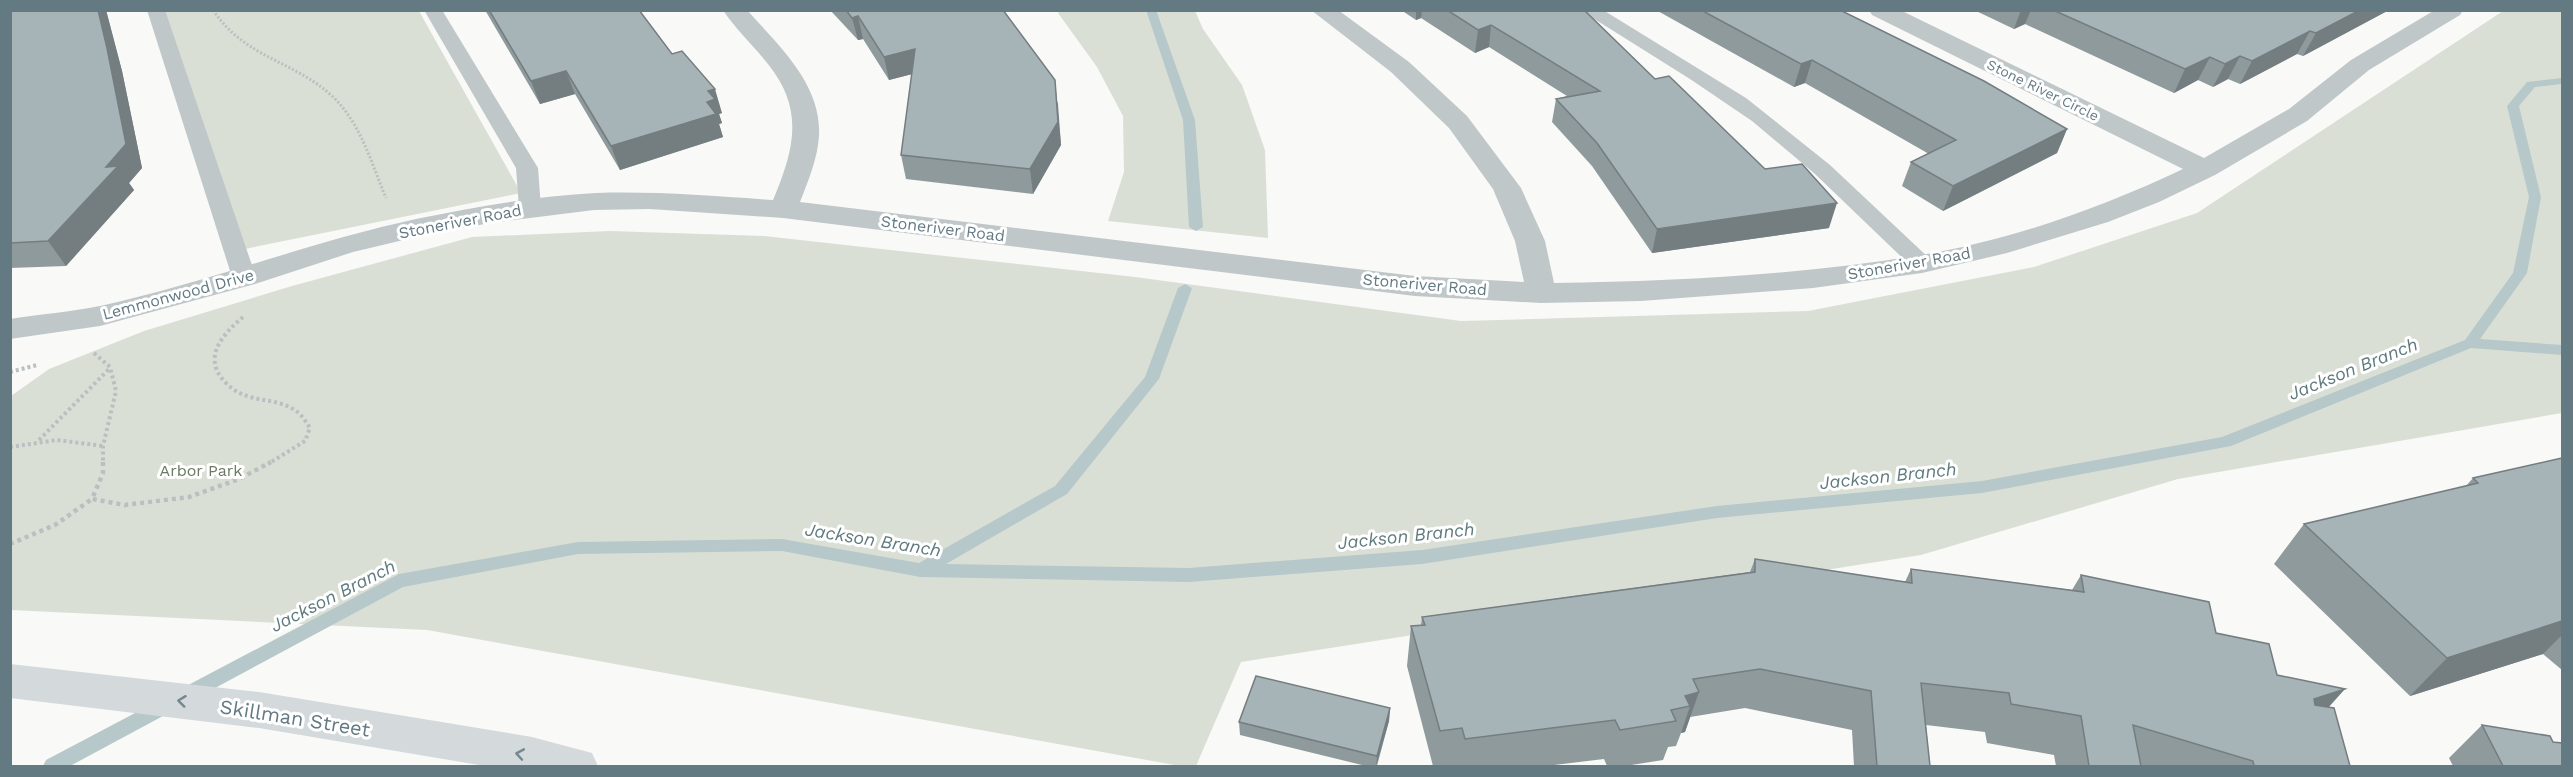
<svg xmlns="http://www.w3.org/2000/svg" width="2573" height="777" viewBox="0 0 2573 777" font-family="'Work Sans',sans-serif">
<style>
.green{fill:#dadfd6}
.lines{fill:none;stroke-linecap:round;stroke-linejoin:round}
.stream{fill:#b6c8c9;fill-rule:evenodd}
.path-far2{stroke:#babfc1;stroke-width:3;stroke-dasharray:2 2;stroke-linecap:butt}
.path-far1{stroke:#babfc1;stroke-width:4;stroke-dasharray:3 3;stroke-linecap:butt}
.path{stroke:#babfc1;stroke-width:4.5;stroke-dasharray:4 4;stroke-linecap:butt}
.lane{fill:#c0c7c9;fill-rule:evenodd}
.street{fill:#c0c7c9;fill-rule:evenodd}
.secondary{fill:#d4d9dc;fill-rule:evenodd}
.wall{fill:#8f9a9d}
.shaded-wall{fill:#747d80}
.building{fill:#a6b3b7;stroke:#747d80;stroke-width:1.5}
.oneway{stroke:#748890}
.labels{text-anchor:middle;stroke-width:6;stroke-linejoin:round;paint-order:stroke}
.far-street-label{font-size:14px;fill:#637a83;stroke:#fff}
.street-label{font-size:16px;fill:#637a83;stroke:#fff}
.park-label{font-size:16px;fill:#6b7a62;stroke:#fff}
.water-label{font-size:18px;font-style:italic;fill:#5e7a7d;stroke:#fff}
.near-street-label{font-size:20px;fill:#637a83;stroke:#fff}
</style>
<rect width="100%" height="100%" fill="#f9f9f7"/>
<g class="green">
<polygon points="164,11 419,11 521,193 225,253"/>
<polygon points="1060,11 1195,11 1203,29 1242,85 1265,150 1268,238 1108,221 1124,172 1123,116 1097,67 1058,13"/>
<polygon points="2503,11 2562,11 2562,413 2178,479 1921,555 1241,662 1196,766 1180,766 427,630 11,610 11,396 49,369 144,331 292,286 472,237 610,231 764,236 1135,277 1461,321 1808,311 2034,267 2197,213"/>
</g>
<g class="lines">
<g class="stream">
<polygon points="1146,10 1156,10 1195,120 1203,227 1196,231 1189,227 1183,120"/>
<polygon points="2562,78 2562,84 2535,87 2519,106 2541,197 2527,273 2480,339 2562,345 2562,355 2471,348 2231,446 1982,493 1717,518 1422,564 1189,582 920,577 782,551 578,554 403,587 70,766 43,766 46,760 399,574 578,542 782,539 919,563 1055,486 1145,377 1178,288 1185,284 1192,288 1159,379 1067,494 946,564 1189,568 1422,550 1717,506 1982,481 2222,437 2465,340 2513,273 2529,197 2507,106 2527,82"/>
</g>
<path class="path-far2" d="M 213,10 C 246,59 293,60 332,96 C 361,123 371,163 386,198"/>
<g class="path-far1">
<path d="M 243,317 C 222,335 201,358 226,383 C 233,390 240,394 250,397 C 264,401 279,401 291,408 C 300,412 305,420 310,428 L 305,441 L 268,464"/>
<polyline points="94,353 110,367 116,391 103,446 103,464"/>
<polyline points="10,372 37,365"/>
<polyline points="39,440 110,368"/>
<polyline points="10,447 57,440 103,446"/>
</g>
<g class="path">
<polyline points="103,462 103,473 92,499 125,505 189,497 239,479 271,462"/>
<polyline points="10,544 55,525 92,499"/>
</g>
<g class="lane">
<polygon points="147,10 165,10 256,277 252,282 244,284 236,282 232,277"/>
<polygon points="424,10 442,10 538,168 541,208 538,213 530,215 522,213 519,208 516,168"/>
<polygon points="1580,10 1603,10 1746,98 1830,165 1930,259 1934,264 1930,269 1922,271 1914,269 1815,174 1752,121 1690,79"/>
</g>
<path class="street" d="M 723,10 L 747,10 C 781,48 827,89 818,145 C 815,165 807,184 800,202 L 1415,276 L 1524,282 L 1515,241 L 1493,189 L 1449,128 L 1391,72 L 1311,10 L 1338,10 L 1409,62 L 1467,116 L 1521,188 L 1545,241 L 1554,283 C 1676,281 1800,275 1921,255 C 2011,240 2101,208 2183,169 L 1872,15 L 1869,10 L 1900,10 L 2204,158 L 2289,109 L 2351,60 L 2435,10 L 2463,10 L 2460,15 L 2369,70 L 2307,121 L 2215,175 L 2159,202 L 2108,222 L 2007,253 L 1922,273 L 1813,288 L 1641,301 L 1541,303 L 1415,296 L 783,218 L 650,209 L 594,210 L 490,223 L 416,237 L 353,252 L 255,284 L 100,326 L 10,339 L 10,319 C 40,314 71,312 100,306 C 207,283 309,242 416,219 C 474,207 536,196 596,193 C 655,191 714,196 773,200 C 794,150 805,110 768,64 C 754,46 736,30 723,10 Z"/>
<polygon class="secondary" points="10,664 259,692 532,737 592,753 598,766 485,766 259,728 10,698"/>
</g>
<g class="wall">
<polygon points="10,10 106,10 122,71 142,168 129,183 134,190 66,266 10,268"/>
<polygon points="485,10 639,10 672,54 722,113 719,114 722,123 719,124 723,137 620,170 575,94 540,104"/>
<polygon points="830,10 1003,10 1058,103 1061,145 1033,194 906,179 901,155 912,74 889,80 863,39 858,40"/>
<polygon points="1401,10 1584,10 1655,79 1765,169 1829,228 1652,253 1592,166 1552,122 1556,99 1567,96 1489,47 1475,53 1421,18 1416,20"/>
<polygon points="1656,10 1840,10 2067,129 2057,153 1943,211 1902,186 1911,162 1929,154 1805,83 1794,87"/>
<polygon points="1974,10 2389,10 2303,56 2297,54 2240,84 2228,79 2213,87 2198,80 2174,93 2025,24 2014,29"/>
<polygon points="2562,458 2562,670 2543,654 2410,696 2274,564 2304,524 2466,486 2473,478"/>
<polygon points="1755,559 1905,582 1911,569 2072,590 2081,575 2216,633 2277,675 2328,707 2350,766 2056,766 2054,755 1987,743 1985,732 1926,725 1930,766 1854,766 1852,730 1745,708 1690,717 1685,732 1681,733 1676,746 1668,747 1663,760 1625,766 1607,766 1604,759 1546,766 1433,766 1407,666 1411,626 1421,625 1422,617 1750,572"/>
<polygon points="1390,708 1389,721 1377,766 1366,766 1240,735 1239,722"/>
<polygon points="2482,725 2562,766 2453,766 2449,758"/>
</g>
<g class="shaded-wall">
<polygon points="98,10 106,10 122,71 142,168 129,183 134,190 66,266 48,241 106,167"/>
<polygon points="1416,10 1422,10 1421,18 1416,20"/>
<polygon points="2021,10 2031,10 2025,24 2014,29"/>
<polygon points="2360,10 2389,10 2303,56 2316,33"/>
<polygon points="858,16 863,39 858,40 852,18"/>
<polygon points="1491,25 1489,47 1475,53 1478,30"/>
<polygon points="2310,31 2297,54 2240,84 2252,61"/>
<polygon points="915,49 920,72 889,80 884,57"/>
<polygon points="2240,56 2228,79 2213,87 2225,64"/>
<polygon points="2210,57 2198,80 2174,93 2185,69"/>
<polygon points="1812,60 1805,83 1794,87 1801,64"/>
<polygon points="566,71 575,94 540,104 531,81"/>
<polygon points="1055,80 1061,145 1033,194 1030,169"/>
<polygon points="715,89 722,113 719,114 722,123 719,124 723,137 620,170 611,146 707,102 708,91"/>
<polygon points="2067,129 2057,153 1943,211 1953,186"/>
<polygon points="1837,203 1829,228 1652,253 1657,229"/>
<polygon points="2562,621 2562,635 2543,654 2410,696 2447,658"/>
<polygon points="2345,689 2310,728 2314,699"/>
<polygon points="1699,692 1685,732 1681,733 1690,706 1685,696"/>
<polygon points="1390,708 1389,721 1376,766 1377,756"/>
</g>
<g class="building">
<polygon points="10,10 98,10 107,48 126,144 106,167 118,166 48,241 10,243"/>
<polygon points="489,10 639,10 672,54 682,51 715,89 708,91 715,99 707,102 716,114 611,146 566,71 531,81"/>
<polygon points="846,10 1003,10 1055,80 1058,122 1030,169 901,155 915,49 884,57 858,16 852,18"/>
<polygon points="1447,10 1584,10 1655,79 1669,76 1765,169 1802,164 1837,203 1657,229 1597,143 1556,99 1600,91 1491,25 1478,30"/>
<polygon points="1701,10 1840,10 1984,81 2067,129 1953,186 1911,162 1956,140 1812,60 1801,64"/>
<polygon points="2053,10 2360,10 2316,33 2310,31 2252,61 2240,56 2225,64 2210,57 2185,69"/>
<polygon points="2562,458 2562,621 2447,658 2304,524 2478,483 2473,478"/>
<polygon points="1755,559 1912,583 1911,569 2084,592 2081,575 2209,602 2216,633 2269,644 2277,675 2345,689 2314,699 2315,705 2334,708 2350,766 2254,766 2253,761 2133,725 2141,766 2089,766 2081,716 2011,704 2009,693 1921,683 1930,766 1877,766 1871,691 1760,669 1693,679 1699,692 1685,696 1690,706 1671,710 1676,721 1620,730 1615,720 1465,739 1462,728 1440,731 1411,626 1425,625 1422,617 1755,572"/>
<polygon points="1256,676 1390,708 1377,756 1239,722"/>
<polygon points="2482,725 2550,736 2553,742 2562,743 2562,766 2503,766"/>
</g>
<defs><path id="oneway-chevron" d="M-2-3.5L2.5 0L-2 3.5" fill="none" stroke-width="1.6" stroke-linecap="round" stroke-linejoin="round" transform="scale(1.5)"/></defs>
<g class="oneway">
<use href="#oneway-chevron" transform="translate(182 701) rotate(-173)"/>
<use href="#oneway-chevron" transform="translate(520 754) rotate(-170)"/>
</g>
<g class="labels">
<g class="far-street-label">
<text transform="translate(2043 90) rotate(26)" y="5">Stone River Circle</text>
</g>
<g class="street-label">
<text transform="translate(460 221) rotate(-11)" y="6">Stoneriver Road</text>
<text transform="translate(943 228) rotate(7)" y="6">Stoneriver Road</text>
<text transform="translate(1909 263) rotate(-10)" y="6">Stoneriver Road</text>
<text transform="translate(1425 284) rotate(5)" y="6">Stoneriver Road</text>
<text transform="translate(178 294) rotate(-15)" y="6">Lemmonwood Drive</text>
</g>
<g class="park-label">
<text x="201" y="476">Arbor Park</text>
</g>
<g class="water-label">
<text transform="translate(2353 369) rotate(-22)" y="6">Jackson Branch</text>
<text transform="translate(1888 476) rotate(-6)" y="6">Jackson Branch</text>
<text transform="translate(1406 536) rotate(-6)" y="6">Jackson Branch</text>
<text transform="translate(873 540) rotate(9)" y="6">Jackson Branch</text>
<text transform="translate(333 596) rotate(-27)" y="6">Jackson Branch</text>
</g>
<g class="near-street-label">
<text transform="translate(295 718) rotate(9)" y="7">Skillman Street</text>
</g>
</g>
<rect width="2573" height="777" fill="none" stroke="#637a83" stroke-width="24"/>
</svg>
